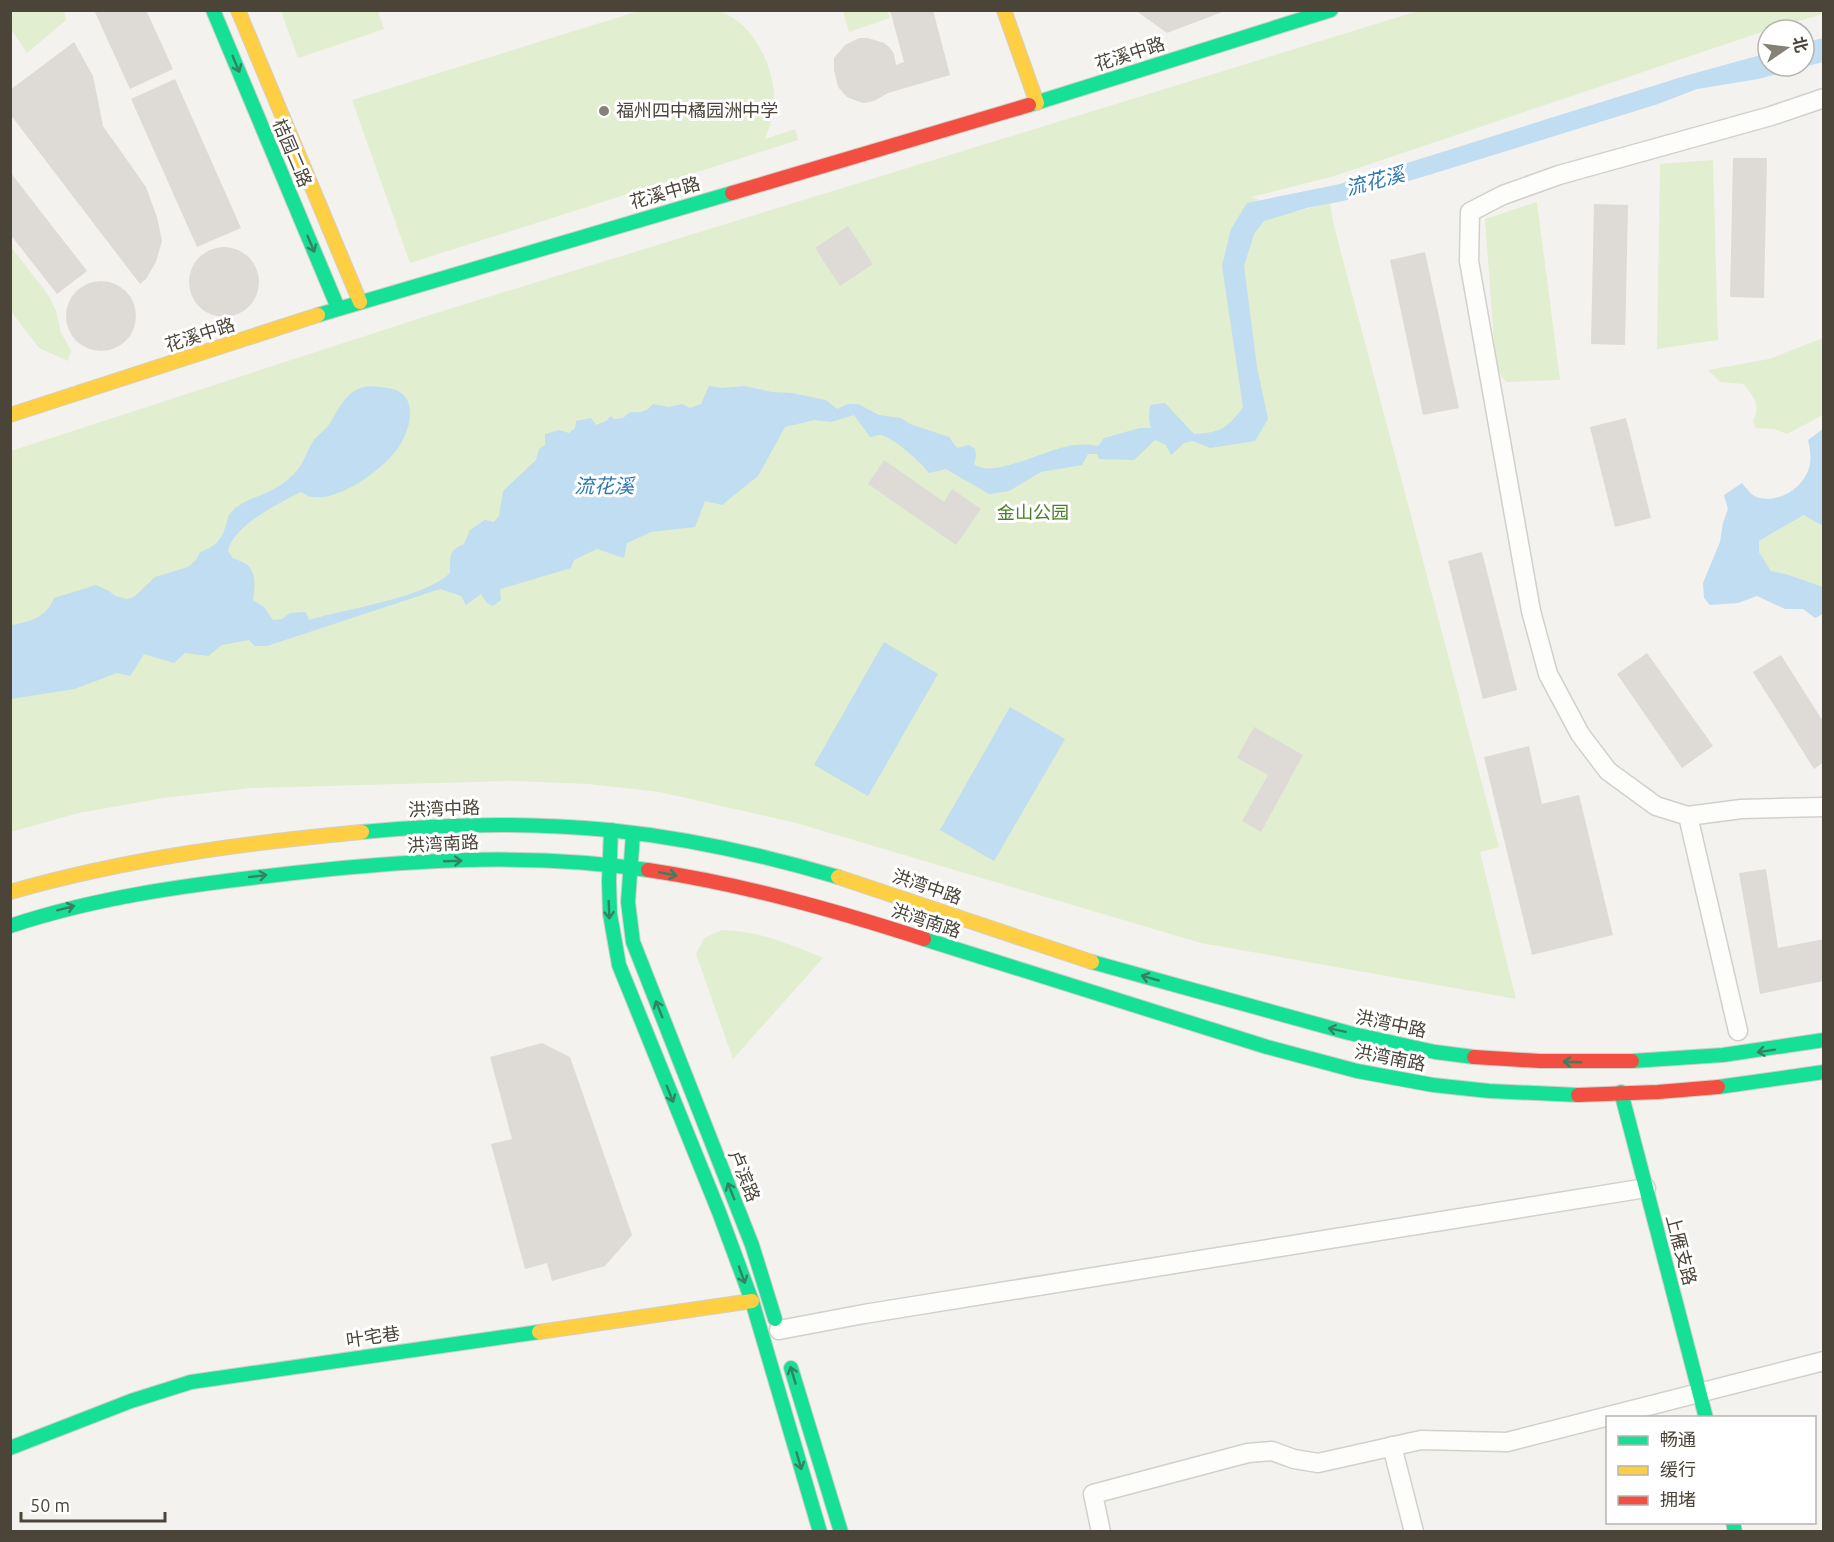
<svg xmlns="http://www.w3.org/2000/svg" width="1834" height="1542" viewBox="0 0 1834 1542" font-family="Ubuntu,'Noto Sans SC',sans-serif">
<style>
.green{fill:#e1eecf}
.water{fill:#c0ddf1}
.building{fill:#dedbd6}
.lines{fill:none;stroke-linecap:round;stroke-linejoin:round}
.street-casing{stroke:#d2d0cb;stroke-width:21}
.fast-casing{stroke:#d3cfc5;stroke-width:16}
.slow-casing{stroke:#d3cfc5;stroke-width:16}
.jam-casing{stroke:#d3cfc5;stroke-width:16}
.street{stroke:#fdfdfc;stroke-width:18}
.fast{stroke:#16e098;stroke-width:14}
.slow{stroke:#ffcf43;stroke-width:14}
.jam{stroke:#f24e42;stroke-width:14}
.oneway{stroke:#36825f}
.poi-dot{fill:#868178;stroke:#fff;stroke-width:2}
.labels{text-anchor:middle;stroke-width:6;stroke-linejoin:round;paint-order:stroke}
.street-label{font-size:18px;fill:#4b4439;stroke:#fff}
.poi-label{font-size:18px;fill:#4b4439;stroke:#fff;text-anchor:start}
.park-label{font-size:18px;fill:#4a7f2a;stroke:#fff}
.water-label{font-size:20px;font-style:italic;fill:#2e7ab2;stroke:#fff}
</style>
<rect width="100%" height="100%" fill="#f4f2ee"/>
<g class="green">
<path d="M 642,10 C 659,10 707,7 721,12 C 756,24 777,73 774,108 C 773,118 769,129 765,139 L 795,129 L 798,140 L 410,263 L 352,100 Z"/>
<polygon points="10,11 64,11 66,20 27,53 11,29"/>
<polygon points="281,11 378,11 384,29 298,58"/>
<polygon points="843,11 888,11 890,18 849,32"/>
<polygon points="1418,11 1823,11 1823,14 1768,30 1334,176 1251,197 1294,212 1330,203 1334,226 1499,847 1480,852 1516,999 1201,943 796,823 660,792 588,784 514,781 251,788 163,798 79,813 11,832 11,451 433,314"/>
<polygon points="1713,160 1718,340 1657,349 1660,164"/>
<polygon points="1537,202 1560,380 1506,382 1496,368 1485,219"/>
<polygon points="11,247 49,296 56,311 61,333 71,350 68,361 39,348 11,311"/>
<path d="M 1823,338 L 1823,415 L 1787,434 L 1774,429 L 1756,428 L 1753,421 C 1761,404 1754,397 1743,384 L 1720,382 L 1708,370 L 1769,359 Z"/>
<polygon points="1805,515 1823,526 1823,587 1786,574 1771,571 1759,552 1759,541"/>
<path d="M 722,930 C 759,931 790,944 823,958 L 733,1059 L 696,954 L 704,938 Z"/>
</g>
<g class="water">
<path d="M 1823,38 L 1823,62 L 1758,79 L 1697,89 L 1658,104 L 1432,174 L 1343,201 L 1307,208 L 1264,221 L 1254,234 L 1244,266 L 1257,367 L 1268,419 L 1255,441 L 1210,448 L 1193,441 L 1184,443 L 1171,455 L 1166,445 L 1155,440 L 1134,460 L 1099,459 L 1097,454 L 1088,454 L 1082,465 L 1041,472 L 1009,491 L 989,494 L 946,469 L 929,473 C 922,463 892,436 880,435 C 876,435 873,437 870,437 L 854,415 L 831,422 L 814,420 L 785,427 L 758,476 L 722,505 L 705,501 L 695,527 L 651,532 L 627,543 L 624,558 L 597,549 L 574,560 L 571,568 L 500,589 L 501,600 L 493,606 L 487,603 L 481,594 L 466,605 L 461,596 L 440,589 L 267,646 L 255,646 L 249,640 L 222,645 L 208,656 L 185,653 L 174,663 L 144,654 L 130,676 L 117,673 L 74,689 L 11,699 L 11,625 C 30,622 47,617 54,598 L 96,585 L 109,591 L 115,596 L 127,599 L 134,597 L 155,577 L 188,567 L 196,560 L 200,552 C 213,548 221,541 225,528 C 227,524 227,519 229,515 C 238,502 255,498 268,492 C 277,488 287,481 294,474 C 303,465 306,453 312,443 C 316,436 323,432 328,426 C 338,412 345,391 364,387 C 371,385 380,387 387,388 C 419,392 412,425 400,445 C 386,468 340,501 313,497 C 308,497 305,494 301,492 C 279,503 234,525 228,551 L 233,559 C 257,563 256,581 253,600 L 264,607 L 273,620 L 282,619 L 290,613 L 306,612 L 309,620 C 348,608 422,599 450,573 C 451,557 447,551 464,544 L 470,530 L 485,520 L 494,522 L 499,516 L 503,491 L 536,460 L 539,449 L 545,445 L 545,434 L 559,430 L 569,433 L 575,428 L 576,421 L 591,418 L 596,425 L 606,421 L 611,416 L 614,419 L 623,418 L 630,412 C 640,413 647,412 653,404 L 669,407 L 682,404 L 690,408 L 701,404 L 709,386 L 722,388 L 744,386 L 772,392 L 792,393 L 826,400 L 837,409 L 848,404 L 858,404 L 879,415 L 901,418 L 910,424 L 949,437 L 957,448 L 969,445 L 975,449 L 976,456 L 974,464 C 990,479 1044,451 1065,447 C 1076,444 1087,444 1098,446 L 1104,438 L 1140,428 L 1151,428 L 1149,419 L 1150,405 L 1165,403 L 1194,434 C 1220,433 1228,428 1243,407 L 1222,266 L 1231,229 L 1247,203 L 1340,184 L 1688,75 L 1768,53 L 1768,66 L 1804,66 L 1804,43 Z"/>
<path d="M 1823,429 L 1823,526 L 1804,515 L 1759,541 L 1759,552 L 1771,571 L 1786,574 L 1823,587 L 1823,614 L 1815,618 L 1803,609 L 1785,609 L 1757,596 L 1738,603 L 1710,605 L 1704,598 L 1703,583 L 1720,542 L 1723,523 L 1728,509 L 1724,495 L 1742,483 C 1747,489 1752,497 1760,498 C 1781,502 1803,488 1809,468 C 1812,459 1810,449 1808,440 Z"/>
<polygon points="884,642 938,674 868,796 814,765"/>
<polygon points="1010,707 1065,739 994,861 940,830"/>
</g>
<g class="building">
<polygon points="94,10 146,10 173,69 130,89"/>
<polygon points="890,10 933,10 950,75 888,93 874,101 864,103 857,101 847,97 838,87 834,70 834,58 845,45 859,38 868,38 884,43 890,48 894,54 896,65 904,62"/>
<polygon points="1135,10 1225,10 1225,11 1167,33"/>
<polygon points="74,42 93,76 103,126 146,187 157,217 162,241 156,262 146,279 140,284 10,114 10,90"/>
<polygon points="175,79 241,228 197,247 131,99"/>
<polygon points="1733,158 1767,158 1764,298 1730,297"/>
<polygon points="10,172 87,271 57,294 10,234"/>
<polygon points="1594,204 1628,205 1625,345 1591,344"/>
<polygon points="848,226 873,264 840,286 815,248"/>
<circle cx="224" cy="282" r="35"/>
<polygon points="1425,252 1459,408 1423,415 1390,260"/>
<circle cx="101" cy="316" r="35"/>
<polygon points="1626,418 1651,518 1615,527 1590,427"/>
<polygon points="884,460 944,502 952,489 981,509 956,545 868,484"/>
<polygon points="1482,552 1517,690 1483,699 1448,561"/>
<polygon points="1647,653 1713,746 1682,768 1617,674"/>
<polygon points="1781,655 1824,723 1824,762 1814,769 1753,672"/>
<polygon points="1254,727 1303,755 1261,832 1242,821 1268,775 1237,758"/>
<polygon points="1529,746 1542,804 1579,795 1613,935 1532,955 1484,757"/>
<polygon points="1766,869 1778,948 1824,939 1824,981 1760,994 1739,873"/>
<polygon points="542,1043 570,1057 632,1235 605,1266 552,1281 547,1263 525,1269 491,1144 512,1139 490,1057"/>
</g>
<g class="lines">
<g class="street-casing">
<g id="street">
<polyline points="1688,816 1656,806 1608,771 1580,734 1548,674 1531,611 1469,261 1470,212 1503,195 1559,175 1771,116 1824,98"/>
<polyline points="1738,1031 1688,816 1741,809 1824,807"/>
<polyline points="779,1330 864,1314 1646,1188"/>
<polyline points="1392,1446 1414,1532"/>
<polyline points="1101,1532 1093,1494 1248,1453 1272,1451 1294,1459 1318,1463 1421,1440 1507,1442 1824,1361"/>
</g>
</g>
<g class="fast-casing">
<g id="fast">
<polyline points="213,10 338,308"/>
<polyline points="1029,105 1331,10"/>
<polyline points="318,315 732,193"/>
<polyline points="611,830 609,881 610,914 619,965 719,1212 752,1301 820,1532"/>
<path d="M 362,832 C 444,824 527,822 609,830 C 686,838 764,855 838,877"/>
<polyline points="633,834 628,902 633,942 752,1245 775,1319"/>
<path d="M 10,926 C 94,898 180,886 268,876 C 394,861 522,851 648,870"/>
<polyline points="924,939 1267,1047 1357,1071 1433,1085 1489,1091 1578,1095"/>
<polyline points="1092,962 1349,1033 1435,1052 1474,1057"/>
<polyline points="1632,1061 1723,1055 1824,1040"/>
<polyline points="1718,1087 1824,1072"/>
<polyline points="1621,1092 1706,1418"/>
<polyline points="791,1368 841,1532"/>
<polyline points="10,1448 131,1401 191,1382 539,1332"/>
<polyline points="1733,1522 1735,1532"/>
</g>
</g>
<g class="slow-casing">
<g id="slow">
<polyline points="238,10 360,302"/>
<polyline points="1004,10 1037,103"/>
<polyline points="10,415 318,315"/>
<polyline points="838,877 1092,962"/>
<path d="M 10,892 C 125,859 243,843 362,832"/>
<polyline points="539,1332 752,1301"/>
</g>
</g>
<g class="jam-casing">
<g id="jam">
<polyline points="732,193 1029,105"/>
<path d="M 648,870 C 742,884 834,910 924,939"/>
<polyline points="1474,1057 1540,1061 1632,1061"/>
<polyline points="1578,1095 1658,1092 1718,1087"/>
</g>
</g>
<use href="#street" class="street"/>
<use href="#fast" class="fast"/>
<use href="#slow" class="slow"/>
<use href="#jam" class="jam"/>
</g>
<defs><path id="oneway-shaft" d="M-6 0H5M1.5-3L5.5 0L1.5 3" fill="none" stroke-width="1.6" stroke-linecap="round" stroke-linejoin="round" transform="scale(1.5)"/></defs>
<g class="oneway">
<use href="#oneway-shaft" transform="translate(236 64) rotate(67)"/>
<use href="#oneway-shaft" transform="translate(311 244) rotate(67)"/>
<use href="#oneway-shaft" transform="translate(453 861) rotate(-2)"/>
<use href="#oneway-shaft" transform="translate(668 874) rotate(11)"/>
<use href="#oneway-shaft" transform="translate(258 876) rotate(-7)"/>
<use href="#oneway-shaft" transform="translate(66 908) rotate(-15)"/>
<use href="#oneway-shaft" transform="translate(609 910) rotate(88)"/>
<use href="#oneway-shaft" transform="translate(1150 978) rotate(-164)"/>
<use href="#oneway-shaft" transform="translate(659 1009) rotate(-112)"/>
<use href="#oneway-shaft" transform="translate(1337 1030) rotate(-168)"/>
<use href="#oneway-shaft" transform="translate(1766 1051) rotate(171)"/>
<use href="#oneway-shaft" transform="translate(1572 1062) rotate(-178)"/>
<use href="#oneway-shaft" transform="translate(670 1094) rotate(68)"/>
<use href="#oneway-shaft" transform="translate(731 1191) rotate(-112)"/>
<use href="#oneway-shaft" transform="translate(742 1275) rotate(70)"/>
<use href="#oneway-shaft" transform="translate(793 1375) rotate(-107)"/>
<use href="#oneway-shaft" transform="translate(799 1461) rotate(74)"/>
</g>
<circle class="poi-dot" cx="604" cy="111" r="6"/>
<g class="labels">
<g class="street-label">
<text transform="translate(1130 54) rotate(-18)" y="6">花溪中路</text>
<text transform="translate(292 153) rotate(67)" y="6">桔园二路</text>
<text transform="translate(665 193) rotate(-16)" y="6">花溪中路</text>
<text transform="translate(200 335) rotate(-18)" y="6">花溪中路</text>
<text transform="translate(444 809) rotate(-2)" y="6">洪湾中路</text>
<text transform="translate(443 844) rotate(-3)" y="6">洪湾南路</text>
<text transform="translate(927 887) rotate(19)" y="6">洪湾中路</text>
<text transform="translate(926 921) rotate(18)" y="6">洪湾南路</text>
<text transform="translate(1391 1024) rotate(12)" y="6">洪湾中路</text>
<text transform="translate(1390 1058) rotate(11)" y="6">洪湾南路</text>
<text transform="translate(744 1176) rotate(68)" y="6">卢滨路</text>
<text transform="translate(1681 1250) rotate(75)" y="6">上雁支路</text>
<text transform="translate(373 1337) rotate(-8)" y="6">叶宅巷</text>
</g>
<g class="poi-label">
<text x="616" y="117">福州四中橘园洲中学</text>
</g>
<g class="park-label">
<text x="1033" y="519">金山公园</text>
</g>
<g class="water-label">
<text transform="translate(1375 181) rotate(-15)" y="7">流花溪</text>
<text x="604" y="493">流花溪</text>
</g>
</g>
<rect width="1834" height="1542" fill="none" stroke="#4b4439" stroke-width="24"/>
<rect x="1606" y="1416" width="210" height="108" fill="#ffffff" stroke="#b7b4b0" stroke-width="1.5"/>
<rect x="1618" y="1436" width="30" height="9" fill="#16e098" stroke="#b7b4b0" stroke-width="1.5"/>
<text x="1660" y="1446" font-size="18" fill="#4b4439">畅通</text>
<rect x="1618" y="1466" width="30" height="9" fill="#ffcf43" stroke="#b7b4b0" stroke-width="1.5"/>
<text x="1660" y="1476" font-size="18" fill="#4b4439">缓行</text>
<rect x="1618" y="1496" width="30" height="9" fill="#f24e42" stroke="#b7b4b0" stroke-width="1.5"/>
<text x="1660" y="1506" font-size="18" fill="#4b4439">拥堵</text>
<g transform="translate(1786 48) rotate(76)"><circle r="28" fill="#ffffff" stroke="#b7b4b0" stroke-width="1.5"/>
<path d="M0-4.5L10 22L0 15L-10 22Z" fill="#868178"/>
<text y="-9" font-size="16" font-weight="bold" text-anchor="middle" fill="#4b4439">北</text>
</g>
<path d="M21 1512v9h144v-9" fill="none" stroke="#4b4439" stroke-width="3"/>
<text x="30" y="1512" font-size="18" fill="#4b4439" stroke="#ffffff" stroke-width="4.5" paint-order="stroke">50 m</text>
</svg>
